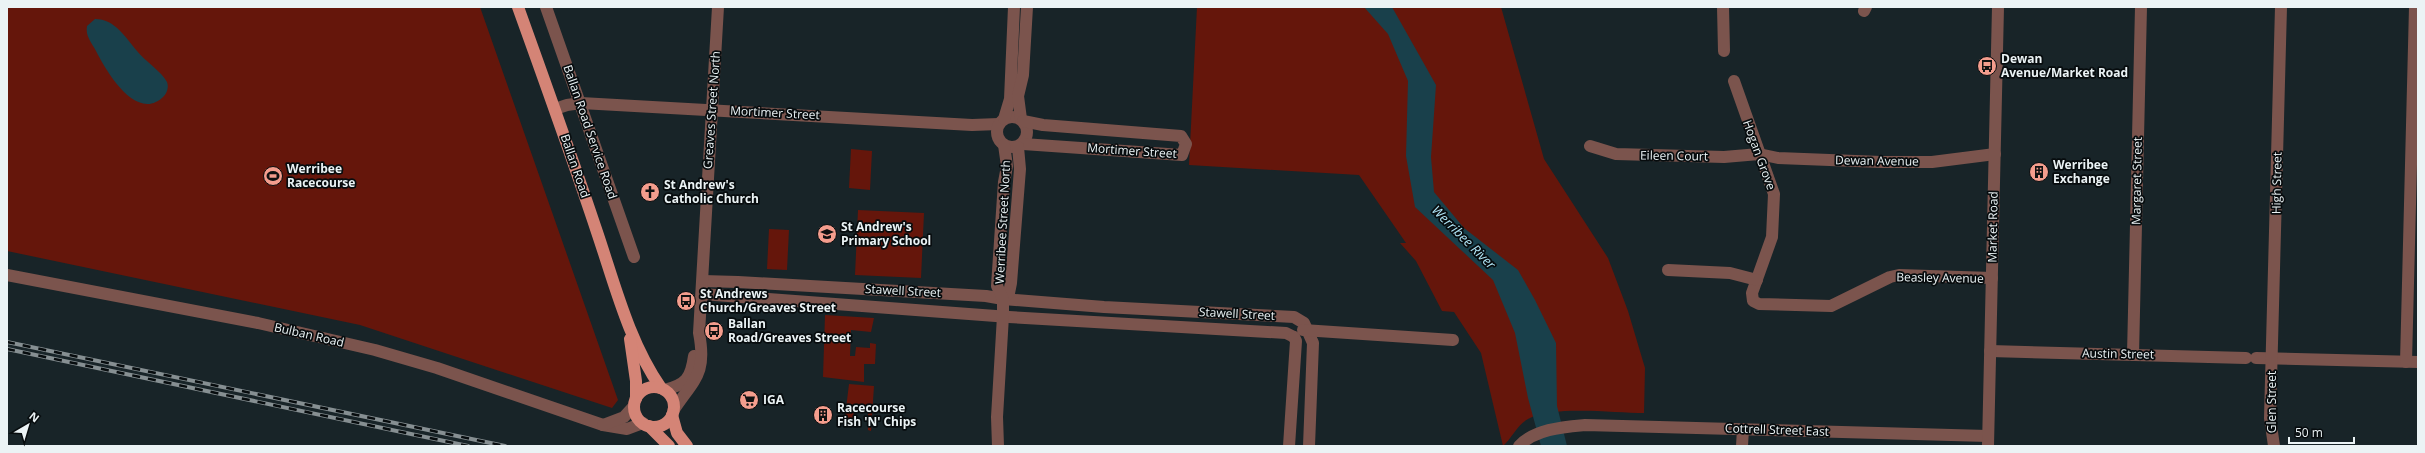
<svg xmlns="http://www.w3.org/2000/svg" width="2425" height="453" viewBox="0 0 2425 453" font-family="'Open Sans',sans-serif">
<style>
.green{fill:#65160b}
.water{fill:#19404b}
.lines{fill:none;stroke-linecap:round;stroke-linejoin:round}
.minor{stroke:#7b544d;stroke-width:12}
.major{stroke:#d48476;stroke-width:12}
.rail-casing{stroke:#868f92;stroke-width:4}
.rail{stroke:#070c0e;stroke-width:2.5;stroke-dasharray:8;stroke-linecap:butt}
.labels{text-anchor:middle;stroke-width:3.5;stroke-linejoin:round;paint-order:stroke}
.poi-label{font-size:12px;font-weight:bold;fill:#ebf3f5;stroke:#070c0e;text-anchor:start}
.street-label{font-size:12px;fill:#ebf3f5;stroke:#070c0e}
.water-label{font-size:13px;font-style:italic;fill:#b1e7f8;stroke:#070c0e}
</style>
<rect width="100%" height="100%" fill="#182428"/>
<g class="green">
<polygon points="7,7 480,7 618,400 612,408 360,325 7,251"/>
<path d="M 1197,7 L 1501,7 L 1544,159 L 1608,258 L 1628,311 L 1645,368 L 1644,413 C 1614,413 1553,405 1528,419 C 1518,424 1511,439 1503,446 L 1481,353 L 1454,312 L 1442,311 L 1416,261 L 1400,243 L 1406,243 L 1359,175 L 1189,165 Z"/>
<polygon points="851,149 872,151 870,190 849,188"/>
<polygon points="858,210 924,213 921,278 855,275"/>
<polygon points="769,229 789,230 787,270 767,269"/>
<polygon points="825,315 874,318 871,332 851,330 850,356 855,356 856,347 870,348 870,343 876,344 875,364 864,364 864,382 823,377"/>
<polygon points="849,384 874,386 871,431 868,430 868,412 854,410 852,427 844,425"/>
</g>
<g class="water">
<polygon points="1364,7 1392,7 1436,85 1431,157 1434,192 1464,228 1518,270 1535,300 1556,343 1557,406 1567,446 1541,446 1528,398 1515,333 1493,280 1415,207 1406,156 1408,81 1388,34"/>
<path d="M 95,19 C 115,19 125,37 137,51 C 145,61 162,72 167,82 C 169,87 167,93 164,96 C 137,124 106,71 96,51 C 92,43 85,36 87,26 Z"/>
</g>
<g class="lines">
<g class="minor">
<polyline points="546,7 634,257"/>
<polyline points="1723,7 1724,51"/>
<polyline points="1864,11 1866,7"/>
<polyline points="1734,81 1774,194 1772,237 1752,293 1753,301 1759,304 1831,306 1890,277 1899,275 1992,278"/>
<polyline points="555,109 567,105 581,103 972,125 999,124"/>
<circle cx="1012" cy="132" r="15"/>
<polyline points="1004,119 1010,99 1014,7"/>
<polyline points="1021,119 1018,96 1023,75 1027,7"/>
<polyline points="1023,144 1182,155 1186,144 1181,136 1043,125 1023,121"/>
<polyline points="1590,146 1616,154 1724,157 1759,154 1778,158 1881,162 1932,162 1995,154"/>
<polyline points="1668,270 1730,273 1757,280"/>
<polyline points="7,275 258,323 375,350 437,368 603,425 627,429 643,423"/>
<polyline points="703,281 738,282 986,296 1003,299 1104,307 1294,317 1304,323 1313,343 1309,446"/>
<polyline points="702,294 1009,317 1286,333 1294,337"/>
<polyline points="1003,299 1009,293 1011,283 1020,169 1018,147"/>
<polyline points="1303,330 1453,340"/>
<polyline points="1990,351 2246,358"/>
<polyline points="2133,355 2141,7"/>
<polyline points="2256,358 2418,362"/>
<polyline points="2406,362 2415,7"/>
<path d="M 664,390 C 686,385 691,378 694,356"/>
<path d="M 673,411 C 694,379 707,375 699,333 L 718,7"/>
<polyline points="603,425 624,417 634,406"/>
<polyline points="998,446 997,417 1003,316 1003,299 997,286 1004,182 1007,166 1004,145"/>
<polyline points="1289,446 1296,341 1294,337"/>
<path d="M 1519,446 C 1535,429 1563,427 1585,425 L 1988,436"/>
<polyline points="1742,446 1743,429"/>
<polyline points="1988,446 1998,7"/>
<polyline points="2274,446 2270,418 2281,7"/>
</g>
<g class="major">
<path d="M 518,7 C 545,82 572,157 597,232 C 615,285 629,342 661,388"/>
<polyline points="630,339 636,381 636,399"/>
<circle cx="654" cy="407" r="20"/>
<polyline points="672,415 677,433 687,446"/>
<polyline points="649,426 669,446"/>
</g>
<g class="rail-casing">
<g id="rail">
<polyline points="7,342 505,446"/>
<polyline points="7,349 468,446"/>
</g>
</g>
<use href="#rail" class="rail"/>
</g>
<defs>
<g id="bus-disc" transform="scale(1)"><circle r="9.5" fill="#f49d8d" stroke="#070c0e"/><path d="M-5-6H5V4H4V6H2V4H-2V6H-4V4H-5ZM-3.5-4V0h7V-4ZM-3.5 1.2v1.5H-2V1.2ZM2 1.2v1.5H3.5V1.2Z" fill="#111"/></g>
<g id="building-disc" transform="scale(1)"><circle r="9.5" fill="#f49d8d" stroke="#070c0e"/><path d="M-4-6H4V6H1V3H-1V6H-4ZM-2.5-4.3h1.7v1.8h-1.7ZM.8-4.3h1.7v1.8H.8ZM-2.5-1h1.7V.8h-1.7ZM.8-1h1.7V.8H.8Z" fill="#111"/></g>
<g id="stadium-disc" transform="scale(1)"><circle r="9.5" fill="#f49d8d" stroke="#070c0e"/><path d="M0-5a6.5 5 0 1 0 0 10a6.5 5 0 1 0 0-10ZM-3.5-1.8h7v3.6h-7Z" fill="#111"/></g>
<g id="church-disc" transform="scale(1)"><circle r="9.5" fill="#f49d8d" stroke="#070c0e"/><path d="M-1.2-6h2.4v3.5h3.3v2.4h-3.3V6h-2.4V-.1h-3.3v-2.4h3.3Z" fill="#111"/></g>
<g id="school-disc" transform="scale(1)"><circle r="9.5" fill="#f49d8d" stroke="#070c0e"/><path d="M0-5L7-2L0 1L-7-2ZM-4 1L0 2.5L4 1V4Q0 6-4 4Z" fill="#111"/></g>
<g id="supermarket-disc" transform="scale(1)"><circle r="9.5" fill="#f49d8d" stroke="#070c0e"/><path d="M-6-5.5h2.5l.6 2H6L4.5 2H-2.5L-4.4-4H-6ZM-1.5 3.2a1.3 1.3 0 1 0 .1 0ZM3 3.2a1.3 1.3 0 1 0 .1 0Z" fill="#111"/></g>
</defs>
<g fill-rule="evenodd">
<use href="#bus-disc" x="1987" y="66"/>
<use href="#building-disc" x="2039" y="172"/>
<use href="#stadium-disc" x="273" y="176"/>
<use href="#church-disc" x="650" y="192"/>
<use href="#school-disc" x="827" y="234"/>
<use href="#bus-disc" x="686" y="301"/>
<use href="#bus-disc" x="714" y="331"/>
<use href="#supermarket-disc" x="749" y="400"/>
<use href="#building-disc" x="823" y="415"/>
</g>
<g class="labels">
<g class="poi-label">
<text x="2001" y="63">Dewan<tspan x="2001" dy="14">Avenue/Market Road</tspan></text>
<text x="2053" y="169">Werribee<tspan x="2053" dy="14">Exchange</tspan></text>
<text x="287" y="173">Werribee<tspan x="287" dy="14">Racecourse</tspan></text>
<text x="664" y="189">St Andrew's<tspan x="664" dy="14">Catholic Church</tspan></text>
<text x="841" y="231">St Andrew's<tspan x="841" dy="14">Primary School</tspan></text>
<text x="700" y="298">St Andrews<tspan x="700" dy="14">Church/Greaves Street</tspan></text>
<text x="728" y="328">Ballan<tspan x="728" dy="14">Road/Greaves Street</tspan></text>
<text x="763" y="404">IGA</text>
<text x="837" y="412">Racecourse<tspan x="837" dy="14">Fish 'N' Chips</tspan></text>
</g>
<g class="street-label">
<text transform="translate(712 110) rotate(-86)" y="4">Greaves Street North</text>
<text transform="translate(775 113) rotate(3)" y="4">Mortimer Street</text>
<text transform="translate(590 132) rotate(71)" y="4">Ballan Road Service Road</text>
<text transform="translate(1132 151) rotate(4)" y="4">Mortimer Street</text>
<text transform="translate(1759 155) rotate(70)" y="4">Hogan Grove</text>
<text transform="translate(1674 156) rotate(1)" y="4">Eileen Court</text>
<text transform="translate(1877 161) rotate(1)" y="4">Dewan Avenue</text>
<text transform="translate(575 166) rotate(71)" y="4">Ballan Road</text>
<text transform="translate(2137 181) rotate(-89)" y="4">Margaret Street</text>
<text transform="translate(2277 183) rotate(-89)" y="4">High Street</text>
<text transform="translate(1003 222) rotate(-87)" y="4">Werribee Street North</text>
<text transform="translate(1993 227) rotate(-89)" y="4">Market Road</text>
<text transform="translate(1940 278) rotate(1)" y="4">Beasley Avenue</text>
<text transform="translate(903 291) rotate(3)" y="4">Stawell Street</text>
<text transform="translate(1237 314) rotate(3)" y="4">Stawell Street</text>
<text transform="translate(309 335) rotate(13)" y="4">Bulban Road</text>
<text transform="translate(2118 354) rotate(1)" y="4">Austin Street</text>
<text transform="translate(2272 402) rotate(-90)" y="4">Glen Street</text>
<text transform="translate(1777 430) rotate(2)" y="4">Cottrell Street East</text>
</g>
<g class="water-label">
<text transform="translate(1464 237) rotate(45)" y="5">Werribee River</text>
</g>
</g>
<rect width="2425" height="453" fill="none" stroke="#ebf3f5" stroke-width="16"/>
<g transform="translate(28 425) rotate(38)" stroke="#070c0e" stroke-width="3" paint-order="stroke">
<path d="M0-3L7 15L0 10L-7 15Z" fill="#ebf3f5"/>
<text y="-6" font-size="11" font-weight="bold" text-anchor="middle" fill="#ebf3f5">N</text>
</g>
<path d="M2289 437v6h65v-6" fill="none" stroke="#ebf3f5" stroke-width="2"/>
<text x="2295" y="437" font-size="12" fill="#ebf3f5" stroke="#070c0e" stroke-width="3" paint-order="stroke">50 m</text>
</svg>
